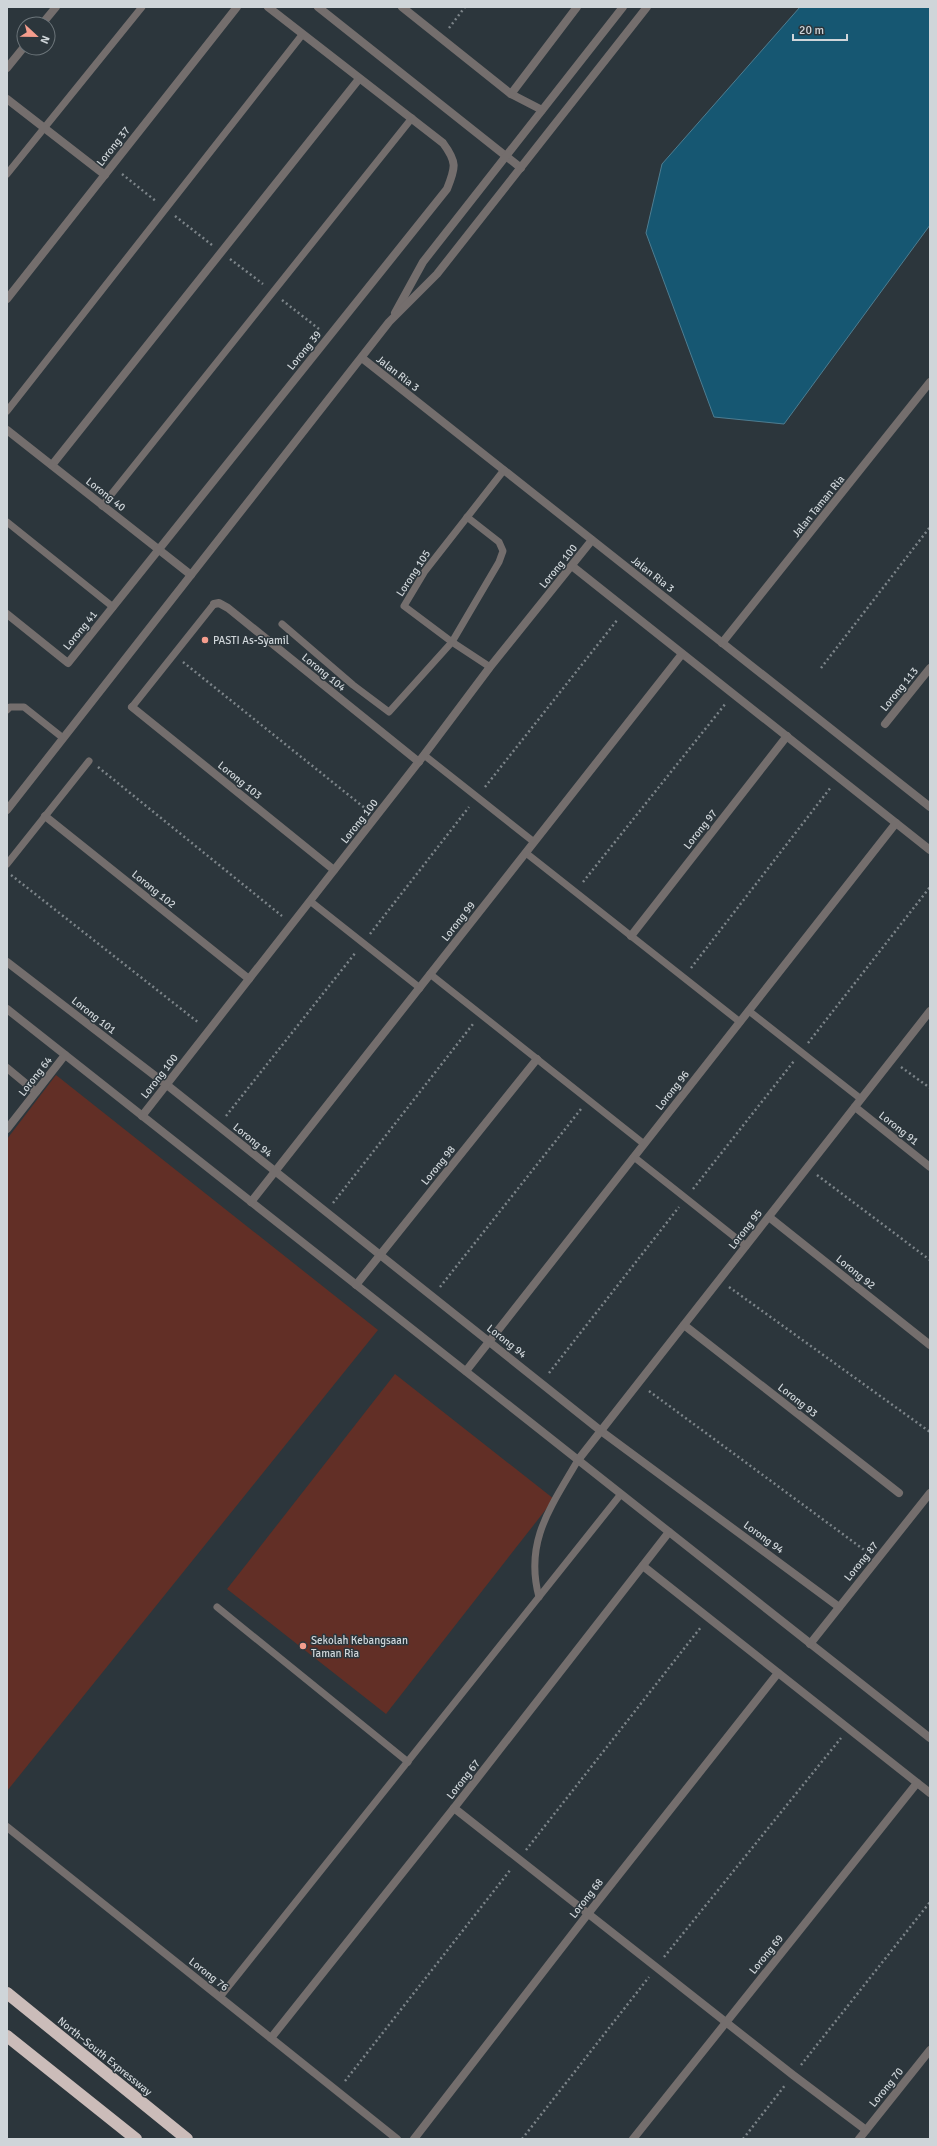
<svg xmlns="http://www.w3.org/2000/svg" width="937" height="2146" viewBox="0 0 937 2146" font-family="Signika,sans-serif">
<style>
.green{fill:#622f26}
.water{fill:#165772;stroke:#4e7d91}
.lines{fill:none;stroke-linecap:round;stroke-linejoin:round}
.path{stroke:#7c8489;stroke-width:2.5;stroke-dasharray:2 3;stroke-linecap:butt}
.service{stroke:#746e6d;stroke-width:7}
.minor{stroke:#746e6d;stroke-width:8}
.tertiary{stroke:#746e6d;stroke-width:8}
.motorway{stroke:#cbbcb9;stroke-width:12}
.poi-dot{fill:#f49d8d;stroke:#2c363c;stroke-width:1.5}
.labels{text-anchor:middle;stroke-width:3;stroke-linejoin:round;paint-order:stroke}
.street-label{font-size:11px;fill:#cfd5d9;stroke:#2c363c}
.poi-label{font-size:11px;fill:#cfd5d9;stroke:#2c363c;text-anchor:start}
</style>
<rect width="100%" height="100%" fill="#2c363c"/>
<g class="green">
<polygon points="56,1075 378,1330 7,1791 7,1139"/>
<polygon points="395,1374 554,1499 386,1714 227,1589"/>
</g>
<polygon class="water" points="800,7 930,7 930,225 784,424 714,417 646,233 662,164"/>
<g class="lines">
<g class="path">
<polyline points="449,28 465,7"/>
<polyline points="122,174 157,202"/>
<polyline points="175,216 212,245"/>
<polyline points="230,259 263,284"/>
<polyline points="282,300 319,329"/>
<polyline points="183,662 366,809"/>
<polyline points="821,668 930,527"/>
<polyline points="98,767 282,916"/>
<polyline points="485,787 618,619"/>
<polyline points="11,875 199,1023"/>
<polyline points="583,882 726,703"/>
<polyline points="370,934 469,807"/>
<polyline points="691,968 831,787"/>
<polyline points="808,1043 930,887"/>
<polyline points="901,1067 930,1088"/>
<polyline points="226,1116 356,952"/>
<polyline points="817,1175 930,1260"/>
<polyline points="693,1189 794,1061"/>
<polyline points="333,1203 473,1024"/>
<polyline points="440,1287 581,1109"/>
<polyline points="729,1287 930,1432"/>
<polyline points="549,1373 679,1207"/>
<polyline points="649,1391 867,1552"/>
<polyline points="526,1850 701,1627"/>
<polyline points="664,1957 841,1738"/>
<polyline points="801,2065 930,1902"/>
<polyline points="345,2081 511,1869"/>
<polyline points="522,2139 649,1977"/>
<polyline points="743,2139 786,2084"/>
</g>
<g class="service">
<polyline points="7,174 142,7"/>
<polyline points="7,411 302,35"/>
<polyline points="102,506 412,118"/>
<polyline points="7,522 113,607"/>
<polyline points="282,624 353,685 389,712 452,642 499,562 503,551 499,542 467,517"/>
<polyline points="490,667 452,642 404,606 425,571 504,470"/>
<polyline points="132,707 214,604"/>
<polyline points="7,710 10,707 24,707 63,738"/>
<polyline points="424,755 534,842"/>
<polyline points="526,853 740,1022"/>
<polyline points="7,864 89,761"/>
<polyline points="310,901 420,988"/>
<polyline points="430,974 644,1144"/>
<polyline points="749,1011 861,1099"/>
<polyline points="634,1157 746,1246"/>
<path d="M 539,1597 C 524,1541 551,1507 578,1460"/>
<polyline points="217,1607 408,1762"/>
<polyline points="220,1997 621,1494"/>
</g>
<g class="minor">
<polyline points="318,7 521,168"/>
<polyline points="402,7 511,94 542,110"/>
<polyline points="42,24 56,7"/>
<polyline points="7,68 24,47"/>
<polyline points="511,94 577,7"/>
<polyline points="7,99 105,175"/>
<polyline points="7,299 237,7"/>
<polyline points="362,358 930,807"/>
<polyline points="7,430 191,575"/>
<polyline points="52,465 359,79"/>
<polyline points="572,566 930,850"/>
<polyline points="214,604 219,603 228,608 419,762"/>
<path d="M 7,614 L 68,663 L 447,189 C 456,167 457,162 443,143 L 268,7"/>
<polyline points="722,643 930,382"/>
<polyline points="132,707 334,870"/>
<polyline points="885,724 930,668"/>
<polyline points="45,816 249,979"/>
<polyline points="631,936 787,736"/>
<polyline points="7,962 167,1085 601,1431 839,1607"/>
<polyline points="7,1009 930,1738"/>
<polyline points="7,1068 36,1092"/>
<polyline points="855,1107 930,1167"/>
<polyline points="142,1116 424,755 490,667 592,540"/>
<polyline points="7,1129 65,1055"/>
<polyline points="251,1202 682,654"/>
<polyline points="769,1217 930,1345"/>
<polyline points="356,1285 537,1059"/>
<polyline points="684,1325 899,1493"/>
<polyline points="466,1371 896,823"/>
<polyline points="578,1460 930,1011"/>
<polyline points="643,1566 930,1793"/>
<polyline points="810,1644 930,1493"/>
<polyline points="454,1808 793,2075 866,2130"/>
<polyline points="7,1827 397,2139"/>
<polyline points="271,2038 454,1808 669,1532"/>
<polyline points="414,2139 587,1915 778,1673"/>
<polyline points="633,2139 917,1783"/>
<polyline points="859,2139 930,2050"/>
</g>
<g class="tertiary">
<polyline points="395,313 423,262 623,7"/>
<polyline points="7,810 389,322 437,274 647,7"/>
</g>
<g class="motorway">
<polyline points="7,1993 187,2139"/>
<polyline points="7,2036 136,2139"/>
</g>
</g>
<g class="poi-dot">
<circle cx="205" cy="640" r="4"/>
<circle cx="303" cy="1646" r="4"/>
</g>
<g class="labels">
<g class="street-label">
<text transform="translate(113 146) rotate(-52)" y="4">Lorong 37</text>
<text transform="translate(304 350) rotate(-51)" y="4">Lorong 39</text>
<text transform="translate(398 373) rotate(38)" y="4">Jalan Ria 3</text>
<text transform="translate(106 494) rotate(38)" y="4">Lorong 40</text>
<text transform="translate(818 506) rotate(-51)" y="4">Jalan Taman Ria</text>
<text transform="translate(558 566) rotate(-51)" y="4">Lorong 100</text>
<text transform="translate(413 573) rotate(-57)" y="4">Lorong 105</text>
<text transform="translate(653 574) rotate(38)" y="4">Jalan Ria 3</text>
<text transform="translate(80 630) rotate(-51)" y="4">Lorong 41</text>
<text transform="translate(324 672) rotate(39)" y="4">Lorong 104</text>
<text transform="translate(899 689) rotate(-51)" y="4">Lorong 113</text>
<text transform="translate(240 780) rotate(39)" y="4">Lorong 103</text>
<text transform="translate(359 821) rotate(-52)" y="4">Lorong 100</text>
<text transform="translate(700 829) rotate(-52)" y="4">Lorong 97</text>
<text transform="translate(154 889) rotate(39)" y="4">Lorong 102</text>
<text transform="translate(458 921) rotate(-52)" y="4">Lorong 99</text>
<text transform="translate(94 1015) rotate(38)" y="4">Lorong 101</text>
<text transform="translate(35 1076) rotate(-52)" y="4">Lorong 64</text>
<text transform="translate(159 1076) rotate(-52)" y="4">Lorong 100</text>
<text transform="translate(672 1090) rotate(-52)" y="4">Lorong 96</text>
<text transform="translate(899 1128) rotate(38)" y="4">Lorong 91</text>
<text transform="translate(253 1140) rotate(39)" y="4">Lorong 94</text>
<text transform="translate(438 1165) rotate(-51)" y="4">Lorong 98</text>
<text transform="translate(745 1229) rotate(-52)" y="4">Lorong 95</text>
<text transform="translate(856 1272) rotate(39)" y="4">Lorong 92</text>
<text transform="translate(507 1341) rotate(38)" y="4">Lorong 94</text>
<text transform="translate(798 1400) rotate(38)" y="4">Lorong 93</text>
<text transform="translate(764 1537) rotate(36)" y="4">Lorong 94</text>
<text transform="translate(861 1561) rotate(-51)" y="4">Lorong 87</text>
<text transform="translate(463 1779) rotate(-52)" y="4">Lorong 67</text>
<text transform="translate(586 1898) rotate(-52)" y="4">Lorong 68</text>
<text transform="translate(766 1954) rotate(-51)" y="4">Lorong 69</text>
<text transform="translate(209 1974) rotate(38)" y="4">Lorong 76</text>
<text transform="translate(105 2056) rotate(39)" y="4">North–South Expressway</text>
<text transform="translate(886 2087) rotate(-51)" y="4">Lorong 70</text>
</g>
<g class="poi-label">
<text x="213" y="644">PASTI As-Syamil</text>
<text x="311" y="1644">Sekolah Kebangsaan<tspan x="311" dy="13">Taman Ria</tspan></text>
</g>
</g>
<rect width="937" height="2146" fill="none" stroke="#cfd5d9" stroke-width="16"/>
<g transform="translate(36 36) rotate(112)"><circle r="19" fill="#2c363c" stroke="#6d767b"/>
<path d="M0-3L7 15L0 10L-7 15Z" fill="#f49d8d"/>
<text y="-6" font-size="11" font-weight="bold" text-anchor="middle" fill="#cfd5d9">N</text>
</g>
<path d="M793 34v6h54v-6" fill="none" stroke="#cfd5d9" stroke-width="2"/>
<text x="799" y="34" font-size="12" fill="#cfd5d9" stroke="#2c363c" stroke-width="3" paint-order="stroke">20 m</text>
</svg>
